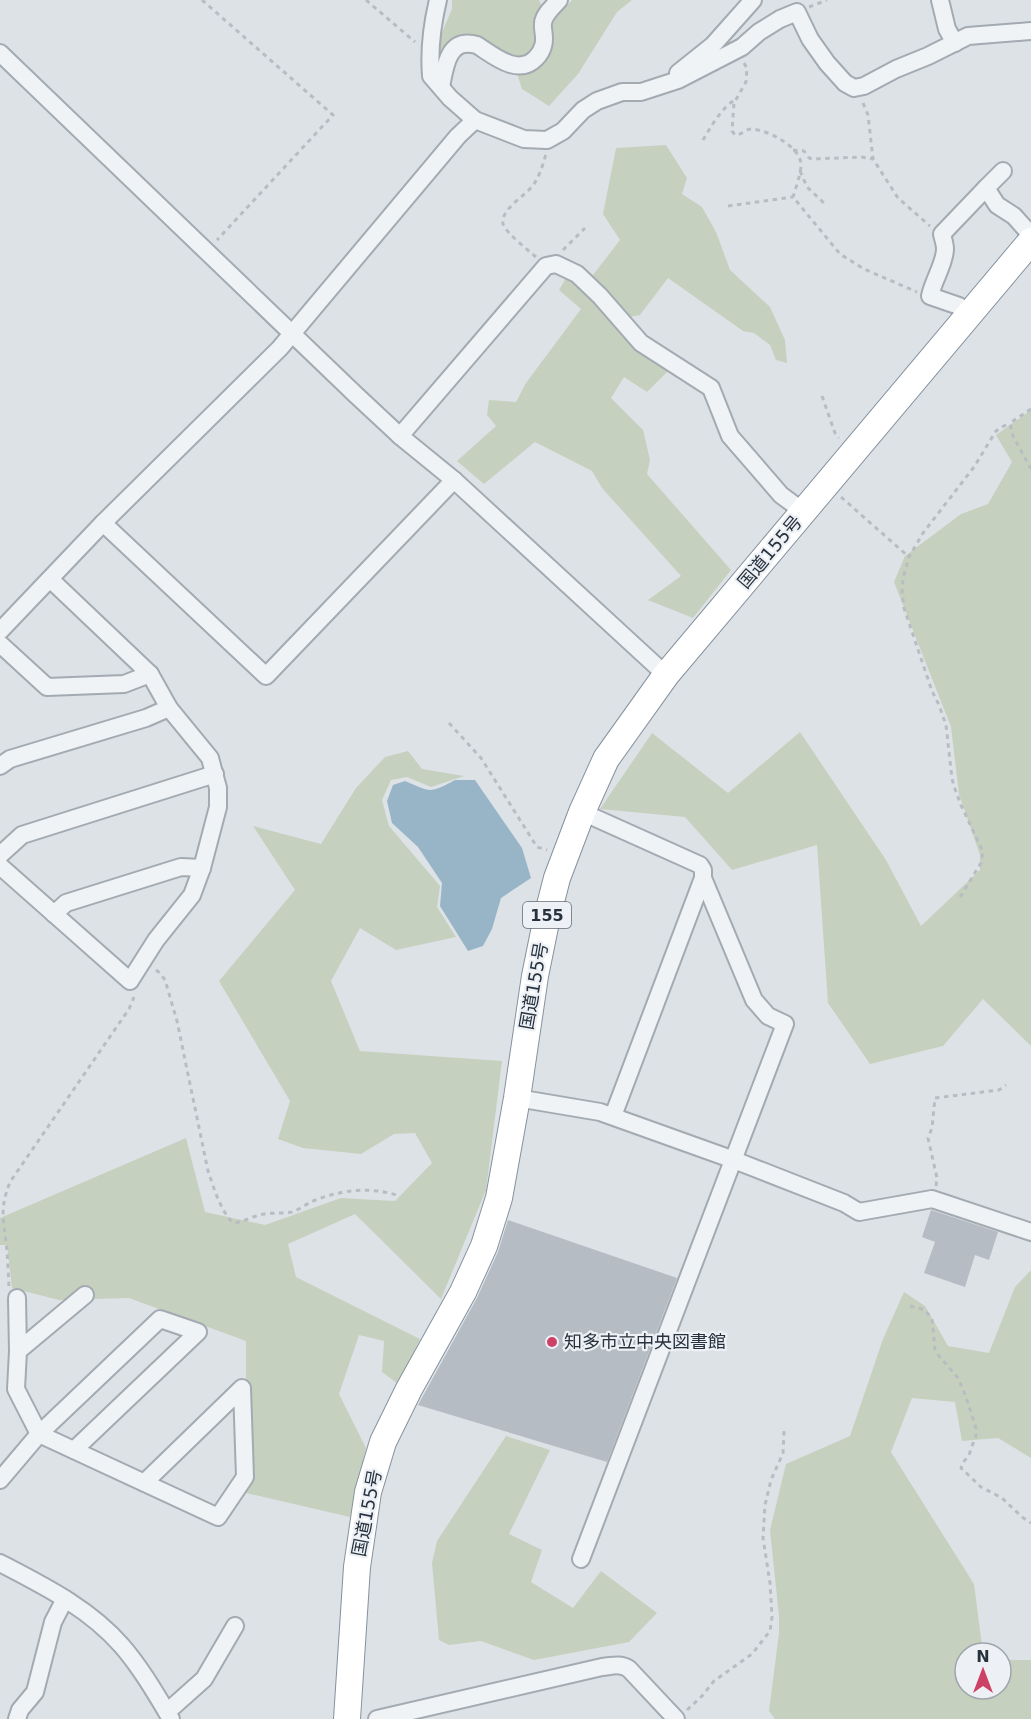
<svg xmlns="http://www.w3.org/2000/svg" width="1031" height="1719" viewBox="0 0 1031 1719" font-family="'DejaVu Sans','Noto Sans JP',sans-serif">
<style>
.green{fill:#c5d1be}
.water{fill:#98b5c8}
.building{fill:#b5bcc4}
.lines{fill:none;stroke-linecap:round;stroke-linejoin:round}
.minor-casing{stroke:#a3aab1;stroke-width:20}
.highway-casing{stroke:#85929e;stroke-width:28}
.path{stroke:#b8bdc2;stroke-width:3;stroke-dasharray:4.5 4.5;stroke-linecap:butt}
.minor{stroke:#f0f3f6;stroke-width:16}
.highway{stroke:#fff;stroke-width:26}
.poi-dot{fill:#ce4167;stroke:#edf1f5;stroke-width:2}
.labels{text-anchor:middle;stroke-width:4.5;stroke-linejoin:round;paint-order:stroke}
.shield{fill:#edf1f5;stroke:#626b75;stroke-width:1.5}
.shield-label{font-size:16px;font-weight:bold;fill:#27323e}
.street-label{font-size:18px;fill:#27323e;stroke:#edf1f5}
.poi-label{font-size:18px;fill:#27323e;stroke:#edf1f5;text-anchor:start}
</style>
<rect width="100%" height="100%" fill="#dde2e7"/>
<g class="green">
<polygon points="452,0 539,0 550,24 572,0 632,0 617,12 578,74 549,106 522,89 511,55 462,34 442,54 434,51 452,9"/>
<polygon points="666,145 687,178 682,194 702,207 716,232 730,270 770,307 785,340 787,363 776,360 770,345 754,333 743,331 668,278 640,315 629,317 669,370 647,392 624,377 611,398 643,430 650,460 647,474 731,570 693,618 648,600 681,576 602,488 592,471 535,442 484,484 457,461 496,426 487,415 489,400 516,402 526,383 581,309 559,290 566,278 583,288 620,240 603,214 616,148"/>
<polygon points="1031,410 1031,1046 983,999 943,1046 870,1064 828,1003 817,845 732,870 685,817 600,809 652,733 728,793 800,732 886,860 921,926 980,870 980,855 959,794 951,727 894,582 905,556 961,514 988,504 1012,462 996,435"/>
<polygon points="408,751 422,769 464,776 431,787 407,777 391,780 382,800 389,826 440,886 437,907 456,937 396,950 360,928 331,981 360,1051 502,1061 486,1190 441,1299 355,1214 288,1244 296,1277 420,1339 398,1384 382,1372 384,1341 359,1335 339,1394 366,1448 350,1517 246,1493 246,1341 129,1298 59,1300 12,1288 7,1245 0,1245 0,1218 186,1138 205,1212 265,1225 341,1198 395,1201 432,1163 415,1133 394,1134 361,1154 303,1148 278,1139 290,1101 219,981 295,890 253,826 321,844 356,788 385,757"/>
<polygon points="1031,1270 1031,1458 998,1438 962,1441 955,1402 912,1398 891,1452 974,1584 983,1653 965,1653 965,1689 1001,1689 1001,1660 1031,1660 1031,1719 775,1719 769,1711 779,1633 779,1616 770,1530 786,1464 850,1436 883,1339 904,1292 925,1306 948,1346 989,1353 1015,1287"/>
<polygon points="506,1436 550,1450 509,1534 542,1550 531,1582 573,1608 601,1571 657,1613 629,1642 534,1660 481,1641 449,1645 439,1640 432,1563 437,1541"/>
</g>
<path class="water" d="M 455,780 L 475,780 L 522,848 L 531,878 L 501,898 L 492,929 L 483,946 L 468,951 L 440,906 L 442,883 L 418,847 L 392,823 L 387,801 L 393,785 L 405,781 C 431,792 429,794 455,780 Z"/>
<g class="building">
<polygon points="931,1210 998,1232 989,1260 975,1255 965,1287 924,1273 935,1242 922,1237"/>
<polygon points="508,1220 677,1278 607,1462 418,1405 477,1298 498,1252"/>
</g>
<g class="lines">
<g class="minor-casing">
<g id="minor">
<path d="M 438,0 C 432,25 429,51 431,76 L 450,98 L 475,120 L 524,139 L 547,140 L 563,131 L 583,110 L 597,101 L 622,92 L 641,92 L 678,80 L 742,47 L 759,32 L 780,19 L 797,12 L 810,39 L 827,63 L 845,83 L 854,88 L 864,86 L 896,69 L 928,56 L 968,36 L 1031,31"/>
<polyline points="940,0 947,29 955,43"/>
<polyline points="0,53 356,395 400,436 454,480 666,675"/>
<polyline points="678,73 713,45 753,0"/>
<path d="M 441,87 C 445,66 448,37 477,45 C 493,55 518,77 536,58 C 539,55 542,50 543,46 C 546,38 542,30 543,23 C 544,14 554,6 559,0"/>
<polyline points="1003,171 986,188 997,205 1014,216 1031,235"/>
<path d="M 969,314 L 959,306 L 930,296 C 933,281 945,263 945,249 C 945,244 943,239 942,234 L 986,188"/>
<polyline points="400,436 546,266 556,264 577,274 600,296 641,343 711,388 730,436 781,495 804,512"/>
<polyline points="103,523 266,676 454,480"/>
<polyline points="0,631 103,523 280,348 458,136 475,120"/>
<polyline points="0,644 47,687 124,684 150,674"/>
<polyline points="0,766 10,759 146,718 169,708"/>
<polyline points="0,855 22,835 215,774"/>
<polyline points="0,866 130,981 156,940 192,895 202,868 218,807 218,788 210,758 169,708 150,674 50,579"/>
<polyline points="54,914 66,903 181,867 202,868"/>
<polyline points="517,1098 600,1112 734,1160 844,1203 859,1212 932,1199 1031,1232"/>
<polyline points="613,1116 703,878"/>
<polyline points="85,1295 18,1351 16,1389 39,1434 218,1517 245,1477 242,1388 144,1483"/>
<polyline points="17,1298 18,1351"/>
<polyline points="0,1480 39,1434 160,1319 198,1332 74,1450"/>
<polyline points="581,1559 785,1024 768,1016 754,1000 703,878 703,870 700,865 582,812"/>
<path d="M 0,1563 C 44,1586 89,1608 122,1646 C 141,1668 156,1694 171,1719"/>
<polyline points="167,1712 204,1679 235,1626"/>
<polyline points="17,1719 20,1710 35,1692 53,1622 65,1599"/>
<path d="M 377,1719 L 602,1667 C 612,1666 621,1663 629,1669 L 676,1719"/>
</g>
</g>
<g class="highway-casing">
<polyline id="highway" points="347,1719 357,1567 368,1492 383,1442 409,1389 463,1292 484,1246 499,1198 517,1098 535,976 547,917 557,878 582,812 606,759 666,675 1031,241"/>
</g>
<g class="path">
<polyline points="202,0 333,115 217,240"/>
<polyline points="366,0 415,42"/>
<polyline points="809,7 827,0"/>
<path d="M 744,63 L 747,68 L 746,82 L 734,103 L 732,131 L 735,135 C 742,135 745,129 752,129 C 767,130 800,146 801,164 C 801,174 796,187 793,197 L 840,254 L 864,269 L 917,292"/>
<polyline points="863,103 868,115 873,159 898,198 930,226"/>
<path d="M 703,140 C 710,128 724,104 737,99"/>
<polyline points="793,150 804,151 809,158 813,159 862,157 873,159"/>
<polyline points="800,171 807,187 824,203"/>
<polyline points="728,206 793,197"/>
<polyline points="563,250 585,228"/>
<path d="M 536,257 C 528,250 506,233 503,224 C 500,209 527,195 534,184 C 540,175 543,164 546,154"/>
<polyline points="822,396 835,433 839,438"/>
<polyline points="1031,409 1010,423 1013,436 1031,469"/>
<polyline points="841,497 909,557"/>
<polyline points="449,723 481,758 537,847 547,850"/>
<polyline points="960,897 981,863 983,852 961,805 955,789 952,779 946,725 939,705 932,691 904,608 902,592 903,578 909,557 923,533 974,467 996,431 1002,427 1010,423"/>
<path d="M 156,970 L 160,973 L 165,980 L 177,1021 L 208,1171 C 214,1188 220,1210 233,1223 C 243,1222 251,1217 260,1215 C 270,1212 282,1214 292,1212 C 299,1210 306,1204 313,1201 C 340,1190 371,1186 399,1196"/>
<polyline points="936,1186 937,1178 928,1138 932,1128 935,1098 999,1090 1006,1085"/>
<path d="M 9,1286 C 8,1272 8,1257 6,1243 C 3,1217 0,1208 10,1182 L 129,1009 L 134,997"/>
<polyline points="910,1306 925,1310 932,1319 935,1350 939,1356 958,1378 966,1397 976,1428 976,1435 969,1455 962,1464 961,1468 981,1487 1002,1498 1022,1517 1031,1523"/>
<polyline points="687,1710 702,1696 714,1681 752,1654 770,1631 772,1617 770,1583 763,1538 765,1505 771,1480 783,1453 784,1431"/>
</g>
<use href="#minor" class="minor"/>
<use href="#highway" class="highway"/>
</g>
<circle class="poi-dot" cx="552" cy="1342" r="6"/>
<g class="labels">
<rect class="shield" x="523" y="902" width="48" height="26" rx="4.5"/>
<g class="shield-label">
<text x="547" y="921">155</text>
</g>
<g class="street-label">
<text transform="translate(770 552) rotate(-50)" y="6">国道155号</text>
<text transform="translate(534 986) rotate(-80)" y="6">国道155号</text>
<text transform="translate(367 1513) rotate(-79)" y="6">国道155号</text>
</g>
<g class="poi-label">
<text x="564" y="1348">知多市立中央図書館</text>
</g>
</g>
<g transform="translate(983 1671)"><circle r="28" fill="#edf1f5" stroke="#9ea5ac" stroke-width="1.5"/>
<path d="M0-4.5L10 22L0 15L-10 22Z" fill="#ce4167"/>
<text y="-9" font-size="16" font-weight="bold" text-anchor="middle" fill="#27323e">N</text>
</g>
</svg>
